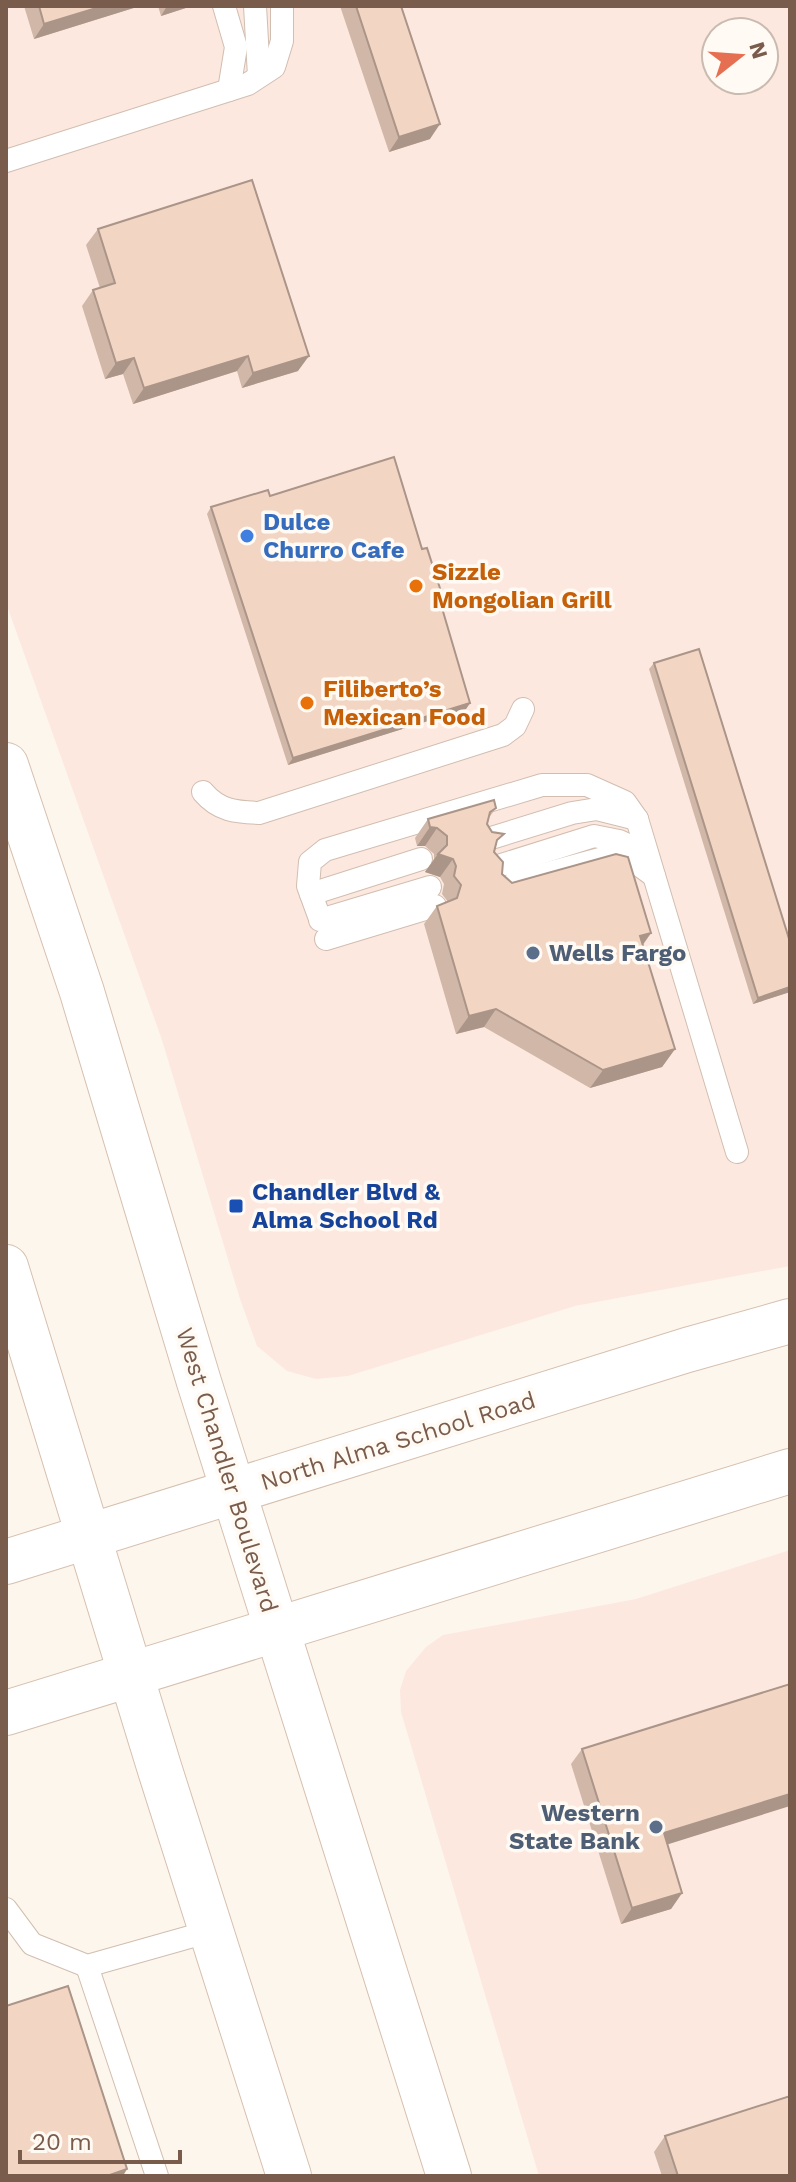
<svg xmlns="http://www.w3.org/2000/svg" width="796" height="2182" viewBox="0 0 796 2182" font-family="'Work Sans',sans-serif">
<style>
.commercial{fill:#fde8e0;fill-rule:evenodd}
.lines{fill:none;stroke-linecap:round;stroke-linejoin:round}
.service-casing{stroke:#d1beb0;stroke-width:24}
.secondary-casing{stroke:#d6c0b0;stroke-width:46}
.service{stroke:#fff;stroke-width:22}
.secondary{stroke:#fff;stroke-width:44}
.wall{fill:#d1b7a8}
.shaded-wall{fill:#aa9588}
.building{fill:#f3d5c3;stroke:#aa9588;stroke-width:2}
.shop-dot{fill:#3f7fe0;stroke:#fffaf3;stroke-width:3}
.food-dot{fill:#e8710a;stroke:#fffaf3;stroke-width:3}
.service-dot{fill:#5c6f8a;stroke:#fffaf3;stroke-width:3}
.transit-dot{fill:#1a4fb4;stroke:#fffaf3;stroke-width:3}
.labels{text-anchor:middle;stroke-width:7;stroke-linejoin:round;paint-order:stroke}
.shop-label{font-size:24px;font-weight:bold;fill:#366cbe;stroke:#fffaf3;text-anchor:start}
.food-label{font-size:24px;font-weight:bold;fill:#c56008;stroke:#fffaf3;text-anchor:start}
.service-label{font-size:24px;font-weight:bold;fill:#4e5e75;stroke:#fffaf3;text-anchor:start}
.transit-label{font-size:24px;font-weight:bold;fill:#164399;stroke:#fffaf3;text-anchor:start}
.street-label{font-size:24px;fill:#7a5c4d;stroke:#fffaf3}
</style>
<rect width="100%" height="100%" fill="#fdf6ec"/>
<g class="commercial">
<path d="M 6,6 L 790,6 L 790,1266 L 575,1306 L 348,1376 L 316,1379 L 287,1371 L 257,1346 L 240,1299 L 162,1040 L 6,603 ZM 716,32 L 764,32 L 764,80 L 716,80 Z"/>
<polygon points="790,1550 790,2176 539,2176 401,1712 400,1690 406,1671 426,1647 443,1635 636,1599"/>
</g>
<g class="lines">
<g class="service-casing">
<g id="service">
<polyline points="224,6 236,47 229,90"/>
<polyline points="255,6 259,76"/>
<polyline points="6,161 248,84 274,67 282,41 282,6"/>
<path d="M 203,792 C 219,811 236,812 259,813 L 503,735 L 515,726 L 523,709"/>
<polyline points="488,839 572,813 597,809 637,819"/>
<polyline points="495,867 594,836 619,841 647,854"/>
<polyline points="515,882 603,858 639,865 654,876"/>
<polyline points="311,894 421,859"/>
<polyline points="319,916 308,886 310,862 325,850 542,785 587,785 625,802 637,819 737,1152"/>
<polyline points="320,920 430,887"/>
<polyline points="326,939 435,906"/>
<polyline points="6,1909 32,1944 87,1966 211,1931"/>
<polyline points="87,1966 157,2176"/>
</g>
</g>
<g class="secondary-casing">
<g id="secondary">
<polyline points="6,765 82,992 199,1382 449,2176"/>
<polyline points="6,1267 160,1770 289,2176"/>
<polyline points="6,1562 687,1350 790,1321"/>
<polyline points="6,1713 790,1471"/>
</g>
</g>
<use href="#service" class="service"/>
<use href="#secondary" class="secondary"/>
</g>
<g class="wall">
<polygon points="24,6 140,6 34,39"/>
<polygon points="158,6 192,6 161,16"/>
<polygon points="340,6 401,6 430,139 389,152"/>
<polygon points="98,229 298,371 242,388 237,371 133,404 123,374 105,379 82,306 93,290 100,288 86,245"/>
<polygon points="211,507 422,549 446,607 443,612 470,703 466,709 288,765 207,514"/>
<polygon points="654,663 790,992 753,1004 649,669"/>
<polygon points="496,808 488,819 487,824 495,847 494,852 502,874 512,883 651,933 643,945 675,1049 662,1067 590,1088 484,1027 456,1034 424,924 437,906 448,902 442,894 444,884 440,877 425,872 434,859 434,854 425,846 417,846 415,838 428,819"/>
<polygon points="582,1749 667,1844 682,1893 671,1909 621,1924 571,1764"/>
<polygon points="665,2136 790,2176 662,2176 654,2152"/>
</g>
<g class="shaded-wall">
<polygon points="103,6 140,6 34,39 44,24"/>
<polygon points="167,6 192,6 161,16"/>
<polygon points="440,124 430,139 389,152 399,137"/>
<polygon points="248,356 237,371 133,404 144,388"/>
<polygon points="309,356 298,371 242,388 253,373"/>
<polygon points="134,358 123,374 105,379 116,363"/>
<polygon points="470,703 466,709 288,765 293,758"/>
<polygon points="430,827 437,828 425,846 417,846"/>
<polygon points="438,854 453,859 440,877 425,872"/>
<polygon points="651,933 638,951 640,936"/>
<polygon points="790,987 790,992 753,1004 758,998"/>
<polygon points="496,1009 484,1027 456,1034 469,1016"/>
<polygon points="675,1049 662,1067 590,1088 603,1070"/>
<polygon points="790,1794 790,1806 653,1849 664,1833"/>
<polygon points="682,1893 671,1909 621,1924 632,1908"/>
<polygon points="127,2169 123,2176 107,2176"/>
</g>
<g class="building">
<polygon points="39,6 103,6 44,24"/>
<polygon points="356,6 401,6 440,124 399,137"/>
<polygon points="252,180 309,356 253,373 248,356 144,388 134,358 116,363 93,290 115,283 98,229"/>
<polygon points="394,457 422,549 427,548 446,607 442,608 470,703 293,758 211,507 268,490 270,496"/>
<polygon points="699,649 790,942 790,987 758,998 654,663"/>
<polygon points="494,800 496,808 490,812 487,824 492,832 504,834 497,840 494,852 503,862 502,874 512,883 616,854 628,857 651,933 640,936 675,1049 603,1070 496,1009 469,1016 437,906 457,898 461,885 454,876 456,866 453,859 438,854 447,845 447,836 437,828 430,827 428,819"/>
<polygon points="790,1684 790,1794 664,1833 682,1893 632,1908 582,1749"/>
<polygon points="68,1986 127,2169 107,2176 6,2176 6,2006"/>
<polygon points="790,2096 790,2176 678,2176 665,2136"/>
</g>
<circle class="shop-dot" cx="247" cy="536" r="8"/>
<g class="food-dot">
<circle cx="416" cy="586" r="8"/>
<circle cx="307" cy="703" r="8"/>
</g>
<g class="service-dot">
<circle cx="533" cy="953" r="8"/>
<circle cx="656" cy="1827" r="8"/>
</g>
<rect class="transit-dot" x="228" y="1198" width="16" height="16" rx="4"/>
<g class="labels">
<g class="shop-label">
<text x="263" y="530">Dulce<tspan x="263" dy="28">Churro Cafe</tspan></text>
</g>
<g class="food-label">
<text x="432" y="580">Sizzle<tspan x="432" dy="28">Mongolian Grill</tspan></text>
<text x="323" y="697">Filiberto’s<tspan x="323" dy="28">Mexican Food</tspan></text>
</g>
<g class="service-label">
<text x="549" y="961">Wells Fargo</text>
<text x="640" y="1821" text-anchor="end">Western<tspan x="640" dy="28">State Bank</tspan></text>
</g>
<g class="transit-label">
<text x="252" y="1200">Chandler Blvd &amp;<tspan x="252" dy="28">Alma School Rd</tspan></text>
</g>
<g class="street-label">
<text transform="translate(398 1441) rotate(-17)" y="8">North Alma School Road</text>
<text transform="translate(227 1470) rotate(73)" y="8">West Chandler Boulevard</text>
</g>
</g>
<rect width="796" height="2182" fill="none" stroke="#7a5c4d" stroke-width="16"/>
<g transform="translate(740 56) rotate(73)"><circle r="38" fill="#fffaf3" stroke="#cabbb1" stroke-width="2"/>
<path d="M0-6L14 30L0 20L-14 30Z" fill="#e76f51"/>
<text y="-12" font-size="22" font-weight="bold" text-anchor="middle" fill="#7a5c4d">N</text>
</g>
<path d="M20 2150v12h160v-12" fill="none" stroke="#7a5c4d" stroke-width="4"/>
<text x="32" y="2150" font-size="24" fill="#7a5c4d" stroke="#fffaf3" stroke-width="6" paint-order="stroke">20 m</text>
</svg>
